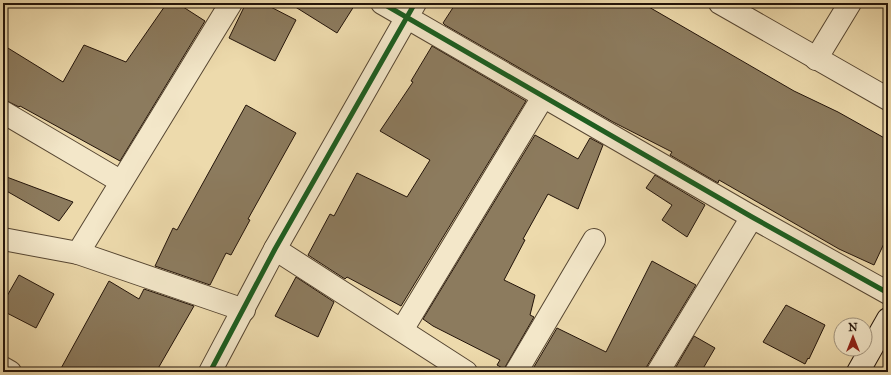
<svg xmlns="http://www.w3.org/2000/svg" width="891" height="375" viewBox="0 0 891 375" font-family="'IM FELL Great Primer',serif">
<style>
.building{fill:#8c7b5e;stroke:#23140a}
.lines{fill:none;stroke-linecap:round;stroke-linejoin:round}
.street-casing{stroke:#564632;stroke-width:24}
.secondary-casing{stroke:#23140a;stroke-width:24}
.street{stroke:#f3e7c9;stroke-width:22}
.secondary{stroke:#f3e7c9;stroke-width:22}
.cycleway-casing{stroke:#f3e7c9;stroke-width:8}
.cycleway{stroke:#1b5e20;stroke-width:5}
</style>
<rect width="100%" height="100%" fill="#eddaac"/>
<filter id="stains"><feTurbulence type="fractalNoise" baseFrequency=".005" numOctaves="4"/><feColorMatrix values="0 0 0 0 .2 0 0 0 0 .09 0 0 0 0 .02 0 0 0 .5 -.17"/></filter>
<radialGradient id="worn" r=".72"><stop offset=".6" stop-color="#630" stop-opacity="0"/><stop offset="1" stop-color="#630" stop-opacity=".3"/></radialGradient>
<g class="building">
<polygon points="167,3 177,3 205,21 120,161 20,106 19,107 3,99 3,45 63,82 84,45 126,62"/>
<polygon points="246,3 263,3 296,20 275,61 229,38"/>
<polygon points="289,3 356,3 337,33"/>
<polygon points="456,3 642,3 794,91 838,112 888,140 888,235 874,265 839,249 719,180 718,183 670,155 672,152 613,122 445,25 443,23"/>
<polygon points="432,46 526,101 401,306 347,277 345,279 308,255 330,214 334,216 357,173 407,197 430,160 380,131 413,82 411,81"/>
<polygon points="246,105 296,133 248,219 250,220 231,255 226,253 210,285 155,266 173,228 177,230"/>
<polygon points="535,135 578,159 590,138 603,145 578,209 548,194 523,239 525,240 504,280 535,295 530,315 534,317 504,369 497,365 500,360 433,326 423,319"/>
<polygon points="655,175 705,205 687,237 662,220 672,205 646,188"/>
<polygon points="4,176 52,194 73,202 59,221 3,189"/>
<polygon points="652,261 696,285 647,366 646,372 531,372 557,328 606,352"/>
<polygon points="19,275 54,294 36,328 3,311 3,303"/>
<polygon points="296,277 334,302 318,337 275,316"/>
<polygon points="109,281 139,299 144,289 194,306 156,372 59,372"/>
<polygon points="786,305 825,325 809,359 808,358 805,364 763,342"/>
<polygon points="694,336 715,348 701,372 673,372"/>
</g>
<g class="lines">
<g class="street-casing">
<g id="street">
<polyline points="382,3 752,217 888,293"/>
<polyline points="720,3 888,99"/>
<polyline points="816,59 850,3"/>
<polyline points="3,112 120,181"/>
<polyline points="3,239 78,253 244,310"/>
<polyline points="275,249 466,372"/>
<polyline points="78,253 231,3"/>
<polyline points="402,330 543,97"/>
<polyline points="3,368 10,372"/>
<polyline points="210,372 275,249 415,3"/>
<polyline points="516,372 594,240"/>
<polyline points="658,372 752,217"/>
</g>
</g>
<g class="secondary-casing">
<polyline id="secondary" points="858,372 888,319"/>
</g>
<use href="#street" class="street"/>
<use href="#secondary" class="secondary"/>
<g class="cycleway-casing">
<g id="cycleway">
<polyline points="382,3 752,217 888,293"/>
<polyline points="210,372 275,249 415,3"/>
</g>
</g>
<use href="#cycleway" class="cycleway"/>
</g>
<rect width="891" height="375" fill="none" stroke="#eddaac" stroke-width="16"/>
<rect x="4" y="4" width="883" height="367" fill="none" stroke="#23140a" stroke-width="2"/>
<rect x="8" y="8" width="875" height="359" fill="none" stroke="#23140a"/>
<g transform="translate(853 337)"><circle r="19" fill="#f3e7c9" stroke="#a0937d"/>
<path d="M0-3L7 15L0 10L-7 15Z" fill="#8f2418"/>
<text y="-6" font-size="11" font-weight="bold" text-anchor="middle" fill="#23140a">N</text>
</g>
<rect width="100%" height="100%" filter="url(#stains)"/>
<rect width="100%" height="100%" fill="url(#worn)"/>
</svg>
